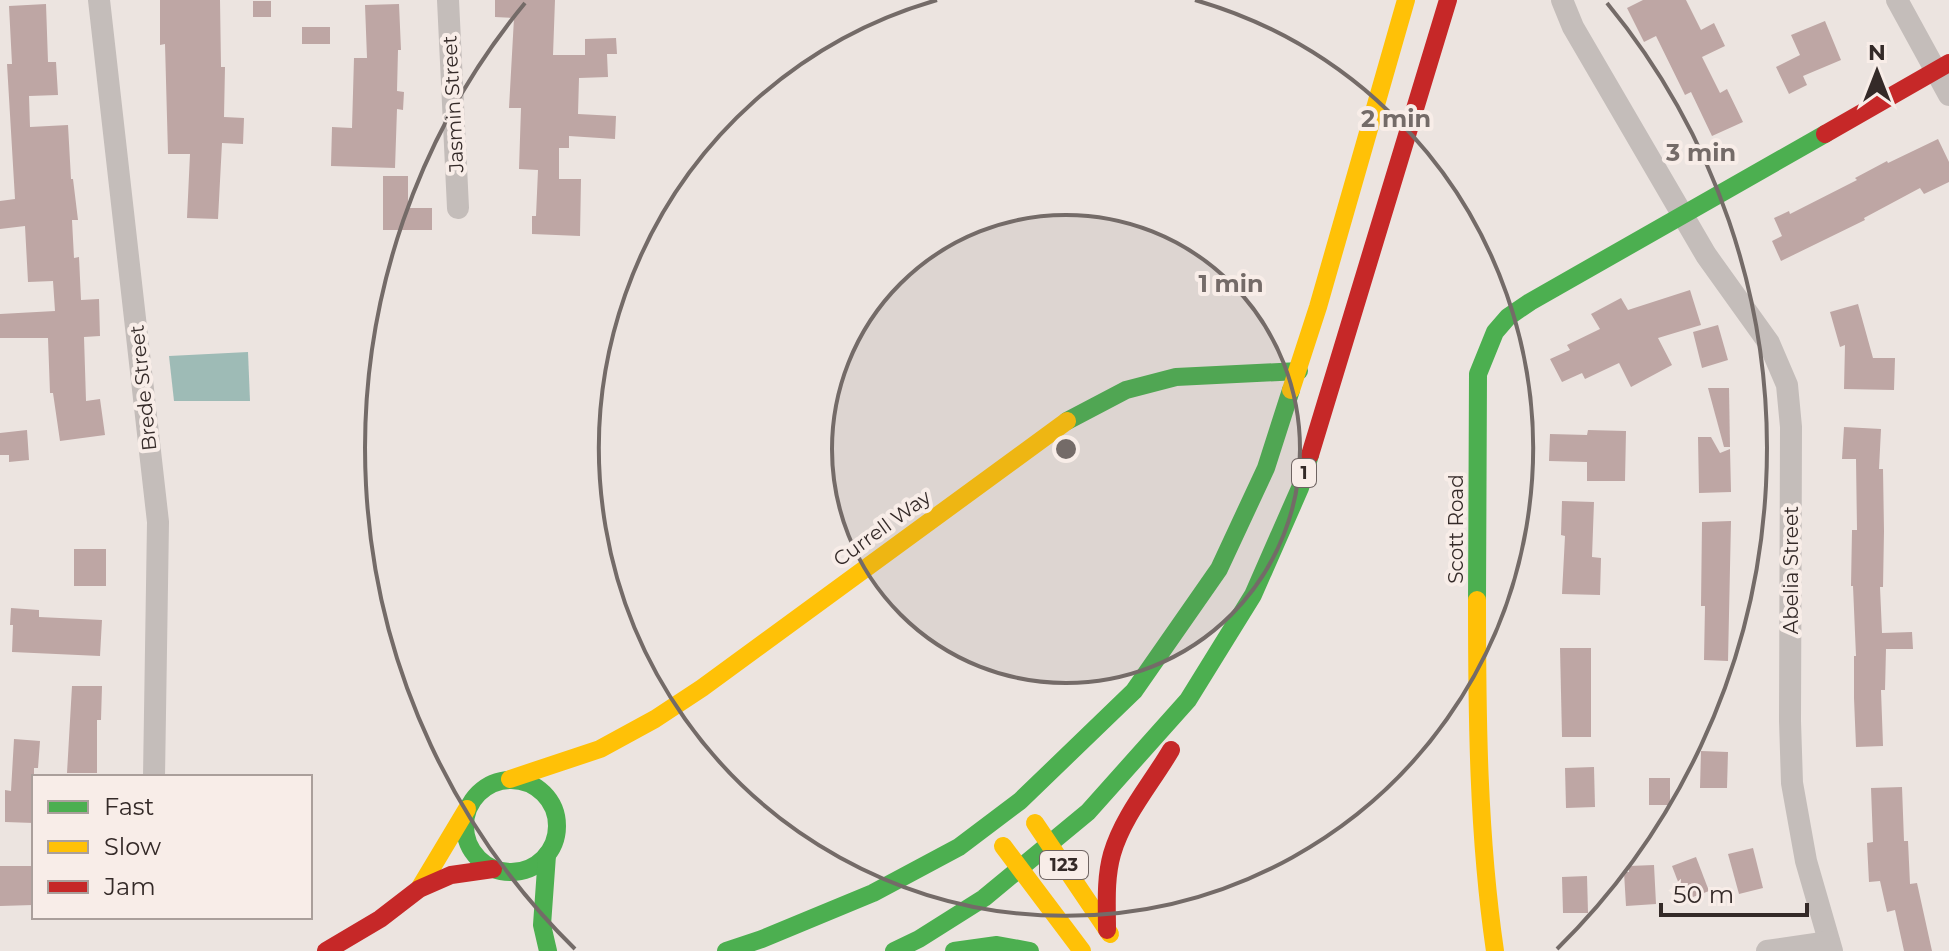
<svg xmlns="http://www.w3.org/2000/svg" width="1949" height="951" viewBox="0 0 1949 951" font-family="Montserrat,sans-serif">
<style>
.water{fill:#9ebbb6}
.building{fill:#bea6a4}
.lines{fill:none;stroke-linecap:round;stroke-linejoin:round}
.street{stroke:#c4bdba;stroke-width:22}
.fast{stroke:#4caf50;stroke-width:18}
.slow{stroke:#ffc107;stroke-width:18}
.jam{stroke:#c62828;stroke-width:18}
.ring{fill:none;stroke:#746b68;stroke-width:4}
.labels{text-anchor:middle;stroke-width:8;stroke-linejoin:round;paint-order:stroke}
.shield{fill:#f8ede8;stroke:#6f6462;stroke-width:2}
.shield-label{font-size:18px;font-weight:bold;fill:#342a28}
.street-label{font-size:20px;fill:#342a28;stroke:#f8ede8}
.centre{fill:#746b68;stroke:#f8ede8;stroke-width:4}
.ring-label{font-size:24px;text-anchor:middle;font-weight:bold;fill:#746b68;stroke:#f8ede8;stroke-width:8;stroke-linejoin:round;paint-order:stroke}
</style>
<rect width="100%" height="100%" fill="#ece4e0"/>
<polygon class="water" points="248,352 250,401 174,401 169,356"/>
<g class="building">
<polygon points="160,0 220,0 221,67 225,67 224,117 244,118 243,144 222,143 218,219 187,218 190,154 168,154 165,44 160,45"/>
<polygon points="495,0 555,0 553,55 585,55 585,39 616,38 617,54 607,54 608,77 579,78 578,114 616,116 615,139 569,136 569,148 559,148 559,179 581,179 580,236 532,234 532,216 536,216 538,170 519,169 521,108 509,108 514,18 495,17"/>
<polygon points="1643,0 1686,0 1701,30 1714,23 1725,46 1702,57 1720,93 1727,89 1743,122 1712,136 1691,92 1685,95 1656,36 1644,42 1627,8"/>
<rect x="253" y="1" width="18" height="16"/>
<polygon points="46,4 48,62 56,62 58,95 29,96 30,127 68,125 71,179 73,179 78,220 72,220 74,258 79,257 81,300 99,299 100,336 84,337 86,401 100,399 105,435 60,441 53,393 50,393 48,338 0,338 0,314 55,311 53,281 28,282 25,226 0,229 0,201 15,199 7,64 12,64 9,6"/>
<polygon points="399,4 401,50 398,50 397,91 404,92 403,110 397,109 395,168 331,166 332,127 352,128 354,58 367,58 365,5"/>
<polygon points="1825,21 1841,60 1803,76 1807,85 1789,94 1776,67 1800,55 1791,35"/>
<rect x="302" y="27" width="28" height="17"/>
<polygon points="1938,139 1949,162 1949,182 1924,194 1920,188 1864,218 1865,220 1781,261 1772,241 1782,236 1774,218 1789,211 1790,214 1857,180 1855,178 1887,161 1888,163"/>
<polygon points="383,176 408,176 408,208 432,208 432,230 383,230"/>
<polygon points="1690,290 1701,325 1658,338 1672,365 1631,387 1619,363 1585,379 1582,373 1562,382 1550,359 1570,350 1567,345 1600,329 1591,314 1621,298 1628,310"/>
<polygon points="1858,304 1873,358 1895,358 1894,390 1844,389 1845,345 1840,347 1830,312"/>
<polygon points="1718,325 1728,360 1702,368 1693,332"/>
<polygon points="1708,388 1729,388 1730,447 1724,447"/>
<polygon points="1844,427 1881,429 1879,469 1883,469 1884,531 1883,587 1880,587 1882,633 1912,632 1913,649 1886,649 1885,690 1881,690 1883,746 1856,747 1854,698 1854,656 1856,656 1853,586 1851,586 1852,530 1857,530 1856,459 1842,459"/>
<polygon points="27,430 29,460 9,462 9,455 0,455 0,433"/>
<polygon points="1588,430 1626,431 1625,481 1587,481 1587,462 1549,461 1550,434 1587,435"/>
<polygon points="1698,437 1711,437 1720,453 1730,449 1731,492 1699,493"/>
<polygon points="1562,501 1594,502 1592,557 1601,558 1600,595 1562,594 1565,536 1561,535"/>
<polygon points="1731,521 1728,661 1704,660 1705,606 1701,606 1702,522"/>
<rect x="74" y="549" width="32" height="37"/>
<polygon points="11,608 39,610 39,617 102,620 100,656 12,652 13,625 10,625"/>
<polygon points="1560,648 1591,648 1591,737 1562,737"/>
<polygon points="72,686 102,686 101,720 97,720 97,773 67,773"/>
<polygon points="14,739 40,741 38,768 34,768 34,823 5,822 5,790 11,791"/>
<polygon points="1701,751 1728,752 1727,788 1700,788"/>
<polygon points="1594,767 1595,807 1566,808 1565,768"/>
<rect x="1649" y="778" width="21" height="27"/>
<polygon points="1902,787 1904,841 1908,841 1910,884 1917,883 1932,951 1904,951 1895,910 1887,912 1880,881 1869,882 1867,843 1873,842 1871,788"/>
<polygon points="1753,848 1763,888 1739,894 1728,854"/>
<polygon points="1696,857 1709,891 1685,900 1672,866"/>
<polygon points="1654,865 1656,904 1626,906 1624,872 1629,872 1629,866"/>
<polygon points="0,866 32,866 33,905 0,906"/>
<polygon points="1587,876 1588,913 1563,913 1562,877"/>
</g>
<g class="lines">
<g class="street">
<polyline points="99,0 158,522 154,777"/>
<polyline points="448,0 458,208"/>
<polyline points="1562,0 1573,27 1706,255 1769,343 1787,385 1791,427 1790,721 1792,783 1806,861 1832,951"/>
<polyline points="1897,0 1949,95"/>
<polyline points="1767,951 1829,942"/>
</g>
<g class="fast">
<polyline points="1067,421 1126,390 1176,377 1299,371"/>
<polyline points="1477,600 1478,374 1495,332 1508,317 1530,302 1825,134"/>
<circle cx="511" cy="826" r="46"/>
<polyline points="547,855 542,925 548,951"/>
<polyline points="726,951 762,939 873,893 959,847 1020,801 1134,691 1219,569 1266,468 1291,390"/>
<polyline points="894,951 919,939 984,898 1088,812 1188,700 1253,595 1300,488 1310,455"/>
<polyline points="954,951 997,945 1030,951"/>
</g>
<g class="slow">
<polyline points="1291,390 1318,307 1406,0"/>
<path d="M 1477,600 C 1477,717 1478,835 1495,951"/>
<polyline points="510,779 600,749 655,719 702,688 1067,421"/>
<polyline points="1035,823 1110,934"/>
<polyline points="1003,846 1082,951"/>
<polyline points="419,889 467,809"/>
</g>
<g class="jam">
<polyline points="1825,134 1949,63"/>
<polyline points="1310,455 1448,0"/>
<path d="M 1107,930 C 1107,905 1105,879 1112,854 C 1123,816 1151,784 1171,750"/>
<polyline points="326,951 380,919 419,889 451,875 493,869"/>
</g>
</g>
<circle cx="1066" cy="449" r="234" fill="#746b68" fill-opacity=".12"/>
<g class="ring">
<circle cx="1066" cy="449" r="234"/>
<path d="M1195 0A467 467 0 1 1 937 0"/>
<path d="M575 949A701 701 0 0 1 525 3M1607 3A701 701 0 0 1 1557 949"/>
</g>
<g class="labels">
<g class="shield">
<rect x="1292" y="459" width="24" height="28" rx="6"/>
<rect x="1040" y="851" width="48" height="28" rx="6"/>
</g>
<g class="shield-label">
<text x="1304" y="479">1</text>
<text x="1064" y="871">123</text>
</g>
<g class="street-label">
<text transform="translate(453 104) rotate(-93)" y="7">Jasmin Street</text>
<text transform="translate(143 388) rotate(-96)" y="7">Brede Street</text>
<text transform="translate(882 528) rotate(-36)" y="7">Currell Way</text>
<text transform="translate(1456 529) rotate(-90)" y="7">Scott Road</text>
<text transform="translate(1791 570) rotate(-90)" y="7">Abelia Street</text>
</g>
</g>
<circle cx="1066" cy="449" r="12" class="centre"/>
<g class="ring-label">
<text x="1396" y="127">2 min</text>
<text x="1701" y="161">3 min</text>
<text x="1231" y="292">1 min</text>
</g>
<rect x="32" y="775" width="280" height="144" fill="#f8ede8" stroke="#aa9f9b" stroke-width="2"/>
<rect x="48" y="801" width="40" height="12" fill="#4caf50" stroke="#aa9f9b" stroke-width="2"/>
<text x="104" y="815" font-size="24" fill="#342a28">Fast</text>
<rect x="48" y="841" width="40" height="12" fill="#ffc107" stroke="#aa9f9b" stroke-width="2"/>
<text x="104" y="855" font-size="24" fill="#342a28">Slow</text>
<rect x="48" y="881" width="40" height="12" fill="#c62828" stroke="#aa9f9b" stroke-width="2"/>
<text x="104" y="895" font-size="24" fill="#342a28">Jam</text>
<g transform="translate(1877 72)" stroke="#f8ede8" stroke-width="6" paint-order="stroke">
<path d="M0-6L14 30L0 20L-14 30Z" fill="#342a28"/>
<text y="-12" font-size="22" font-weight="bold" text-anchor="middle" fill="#342a28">N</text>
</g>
<path d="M1661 903v12h146v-12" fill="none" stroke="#342a28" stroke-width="4"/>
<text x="1673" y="903" font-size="24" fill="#342a28" stroke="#f8ede8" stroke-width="6" paint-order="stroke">50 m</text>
</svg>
